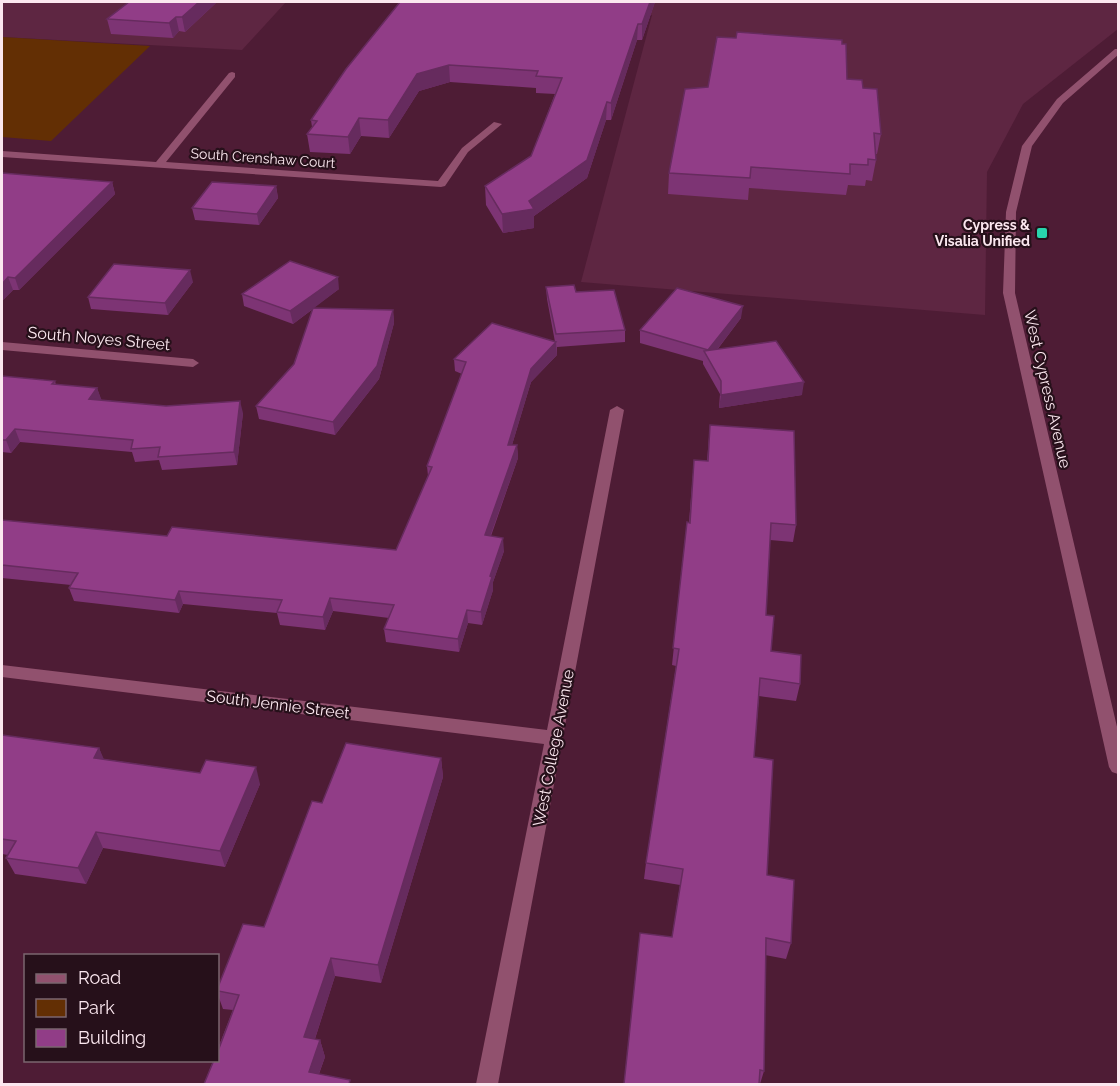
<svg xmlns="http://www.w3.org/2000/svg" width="1120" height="1086" viewBox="0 0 1120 1086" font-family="Raleway,sans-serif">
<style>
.built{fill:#5e2642}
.green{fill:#632f04}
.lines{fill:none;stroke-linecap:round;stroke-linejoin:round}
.minor{fill:#91516e;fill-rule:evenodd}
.wall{fill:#7d3474}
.shaded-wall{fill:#662b5e}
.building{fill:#913d87;stroke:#662b5e;stroke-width:1.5}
.poi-dot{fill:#28d5ad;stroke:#26101a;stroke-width:2}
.labels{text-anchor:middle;stroke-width:4.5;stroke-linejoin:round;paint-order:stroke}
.far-street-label{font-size:14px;fill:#fbe7ef;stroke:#26101a}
.far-poi-label{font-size:14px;font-weight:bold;fill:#fbe7ef;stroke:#26101a;text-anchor:end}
.street-label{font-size:16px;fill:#fbe7ef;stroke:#26101a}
</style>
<rect width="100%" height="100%" fill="#4e1c35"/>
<g class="built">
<polygon points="2,2 286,2 242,50 2,37"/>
<polygon points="420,2 1118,2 1118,29 1023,104 987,172 985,315 581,282 652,15"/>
</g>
<polygon class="green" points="2,37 150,46 51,141 2,137"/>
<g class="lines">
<g class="minor">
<polygon points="1115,49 1118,49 1118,55 1063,103 1032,146 1016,212 1015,293 1118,731 1118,774 1112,772 1109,767 1003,293 1006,212 1022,146 1057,99"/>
<polygon points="232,72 235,73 235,77 166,162 438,181 462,148 494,122 502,124 468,152 445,186 441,187 2,157 2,151 156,162 229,73"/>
<polygon points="2,342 193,359 199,363 193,367 2,350"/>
<polygon points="617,406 624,410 498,1084 476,1084 544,744 2,677 2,665 547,730 610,410"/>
</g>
</g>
<g class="wall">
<polygon points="217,2 185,32 179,31 173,38 111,34 107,19"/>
<polygon points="655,2 642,40 637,40 611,120 606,120 587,178 534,216 534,228 503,233 486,205 485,186 531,156 555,94 536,93 536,88 450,82 419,91 389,138 361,136 350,154 310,152 307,134 312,127 311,120 346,69"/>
<polygon points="847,79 881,134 877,154 876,154 876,160 872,181 866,180 865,186 848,185 846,195 749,188 748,200 668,194 669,173"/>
<polygon points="2,173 112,182 115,194 19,290 13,290 2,301"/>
<polygon points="276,186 278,198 259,225 195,220 192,208"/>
<polygon points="193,282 168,315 91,309 88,297"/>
<polygon points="546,287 576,292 625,330 625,342 557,347 557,355 531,382 512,445 517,445 518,458 491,536 504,551 493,582 493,590 482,625 468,623 459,652 386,642 384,629 389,618 333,611 325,630 280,625 277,613 183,604 179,613 74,601 69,588 71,585 2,578 2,520 167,536 396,550 428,476 427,466 462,374 455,371 454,359 555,342 547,299"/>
<polygon points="339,289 313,308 393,310 394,323 379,379 335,435 259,419 256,406 294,364 313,309 293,324 244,306 242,294"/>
<polygon points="741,318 717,350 802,395 719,408 720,394 703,364 703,361 640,343 640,330"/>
<polygon points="2,376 55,381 56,385 97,388 101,400 243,413 237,465 162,470 159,460 135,462 132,452 20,442 11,453 2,452"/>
<polygon points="710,425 796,525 793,542 770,540 766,615 771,651 800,684 796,701 759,696 754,757 767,875 791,943 786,959 765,955 764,1071 760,1084 624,1084 672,937 680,885 644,879 646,863 676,666 672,665 687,522 689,522 694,460 707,461"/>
<polygon points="2,735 99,748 103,759 200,773 260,784 225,867 103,848 86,884 15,874 6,858 8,855 2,854"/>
<polygon points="441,758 443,777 381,983 335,976 315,1039 320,1040 325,1057 319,1074 204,1084 233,1010 223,1009 218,995 218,987 264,927 322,803"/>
</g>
<g class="shaded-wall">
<polygon points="199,2 217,2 185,32 182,17"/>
<polygon points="650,2 655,2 642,40 642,24"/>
<polygon points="176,17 179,31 173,38 169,23"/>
<polygon points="638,24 637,40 611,120 611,103"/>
<polygon points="449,65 450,82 419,91 389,138 388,120 417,74"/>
<polygon points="607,102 606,120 587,178 534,216 534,228 503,233 502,214 529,201"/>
<polygon points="359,118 361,136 350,154 348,137"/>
<polygon points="112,182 115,194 19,290 15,278"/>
<polygon points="276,186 278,198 259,225 257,214"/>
<polygon points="190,270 193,282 168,315 165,303"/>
<polygon points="8,277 13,290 2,301 2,284"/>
<polygon points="338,277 339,289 293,324 290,311"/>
<polygon points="743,306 741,318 709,360 708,358 708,350"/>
<polygon points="393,310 394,323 379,379 335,435 333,422"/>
<polygon points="556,342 557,355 531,382 508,458 508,445 531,369"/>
<polygon points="804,382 802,395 719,408 721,395"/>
<polygon points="97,388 102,401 89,399"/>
<polygon points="240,401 243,413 237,465 234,452"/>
<polygon points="15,429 20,442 11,453 6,440"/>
<polygon points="517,445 518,458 486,548 485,535"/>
<polygon points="503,538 504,551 493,582 493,590 482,625 481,612 490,576"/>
<polygon points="179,591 183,604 179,613 175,600"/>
<polygon points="330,598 333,611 325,630 323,617"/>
<polygon points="467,610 468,623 459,652 458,639"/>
<polygon points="99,748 106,764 94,758"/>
<polygon points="441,758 443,777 381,983 378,965"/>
<polygon points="256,767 260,784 225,867 220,851"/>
<polygon points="96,832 103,848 86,884 78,868"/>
<polygon points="331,958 335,976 310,1054 304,1037"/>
<polygon points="320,1040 325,1057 315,1084 309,1072"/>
</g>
<g class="building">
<polygon points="129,2 199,2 182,17 176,17 169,23 107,19"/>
<polygon points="400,2 650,2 642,24 638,24 611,103 607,102 587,160 529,201 534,209 502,214 485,186 531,156 562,78 536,76 538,71 449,65 417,74 388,120 359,118 348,137 307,134 317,121 311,120 346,69"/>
<polygon points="737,32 842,40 842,44 846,44 847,79 862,80 863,88 877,89 881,134 874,133 876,160 868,159 868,165 850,164 850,174 751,167 750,178 669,173 685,89 708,87 717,37 736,38"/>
<polygon points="2,173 112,182 15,278 8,277 2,284"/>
<polygon points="212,182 276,186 257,214 192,208"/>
<polygon points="290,261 338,277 290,311 242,294"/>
<polygon points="114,264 190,270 165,303 88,297"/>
<polygon points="574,285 576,292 614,290 625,330 556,334 546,287"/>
<polygon points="677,288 743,306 708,350 640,330"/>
<polygon points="313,308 393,310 377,366 333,422 256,406 294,364"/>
<polygon points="492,323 556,342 531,369 508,445 517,445 485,535 503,538 490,576 492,577 481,612 467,610 458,639 384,629 394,605 330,598 323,617 277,612 282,600 179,591 175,600 69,588 78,573 2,565 2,520 167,536 172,527 396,550 432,467 427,466 466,362 454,359"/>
<polygon points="776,341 804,382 721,395 721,381 704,351"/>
<polygon points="2,376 55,381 52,384 97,388 89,399 166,406 240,401 234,452 158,457 160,447 131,449 133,440 15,429 6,440 2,440"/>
<polygon points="710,425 794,431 796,525 771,523 766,615 774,616 771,651 801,655 800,684 760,678 754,757 773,760 767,875 794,880 791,943 766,938 764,1071 760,1070 759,1084 624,1084 640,933 672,937 683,869 646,863 679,649 673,648 687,522 690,523 694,460 708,461"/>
<polygon points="2,735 99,748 94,758 200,773 206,760 256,767 220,851 96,832 78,868 6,858 16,841 2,839"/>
<polygon points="346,743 441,758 378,965 331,958 304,1037 320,1040 309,1072 350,1080 349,1084 204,1084 214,1060 218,1060 218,1051 239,995 218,991 218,987 243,924 264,927 312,801 322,803"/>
</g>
<rect class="poi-dot" x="1036" y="227" width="12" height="12" rx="3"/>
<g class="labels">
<g class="far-street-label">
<text transform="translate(263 158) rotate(4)" y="5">South Crenshaw Court</text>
</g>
<g class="far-poi-label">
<text x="1030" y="230">Cypress &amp;<tspan x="1030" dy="16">Visalia Unified</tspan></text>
</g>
<g class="street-label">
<text transform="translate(99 338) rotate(5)" y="6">South Noyes Street</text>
<text transform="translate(1048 389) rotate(77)" y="6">West Cypress Avenue</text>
<text transform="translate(278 704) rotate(7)" y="6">South Jennie Street</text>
<text transform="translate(553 748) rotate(-79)" y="6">West College Avenue</text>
</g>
</g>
<rect width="1120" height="1086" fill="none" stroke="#fbe7ef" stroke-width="6"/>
<rect x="24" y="954" width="195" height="108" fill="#26101a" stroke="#7b666f" stroke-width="1.5"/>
<rect x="36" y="974" width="30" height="9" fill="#91516e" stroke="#7b666f" stroke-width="1.5"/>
<text x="78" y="984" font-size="18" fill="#fbe7ef">Road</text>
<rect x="36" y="999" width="30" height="18" fill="#632f04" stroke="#7b666f" stroke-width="1.5"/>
<text x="78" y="1014" font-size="18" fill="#fbe7ef">Park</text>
<rect x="36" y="1029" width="30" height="18" fill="#913d87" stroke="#7b666f" stroke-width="1.5"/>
<text x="78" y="1044" font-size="18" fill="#fbe7ef">Building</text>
</svg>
